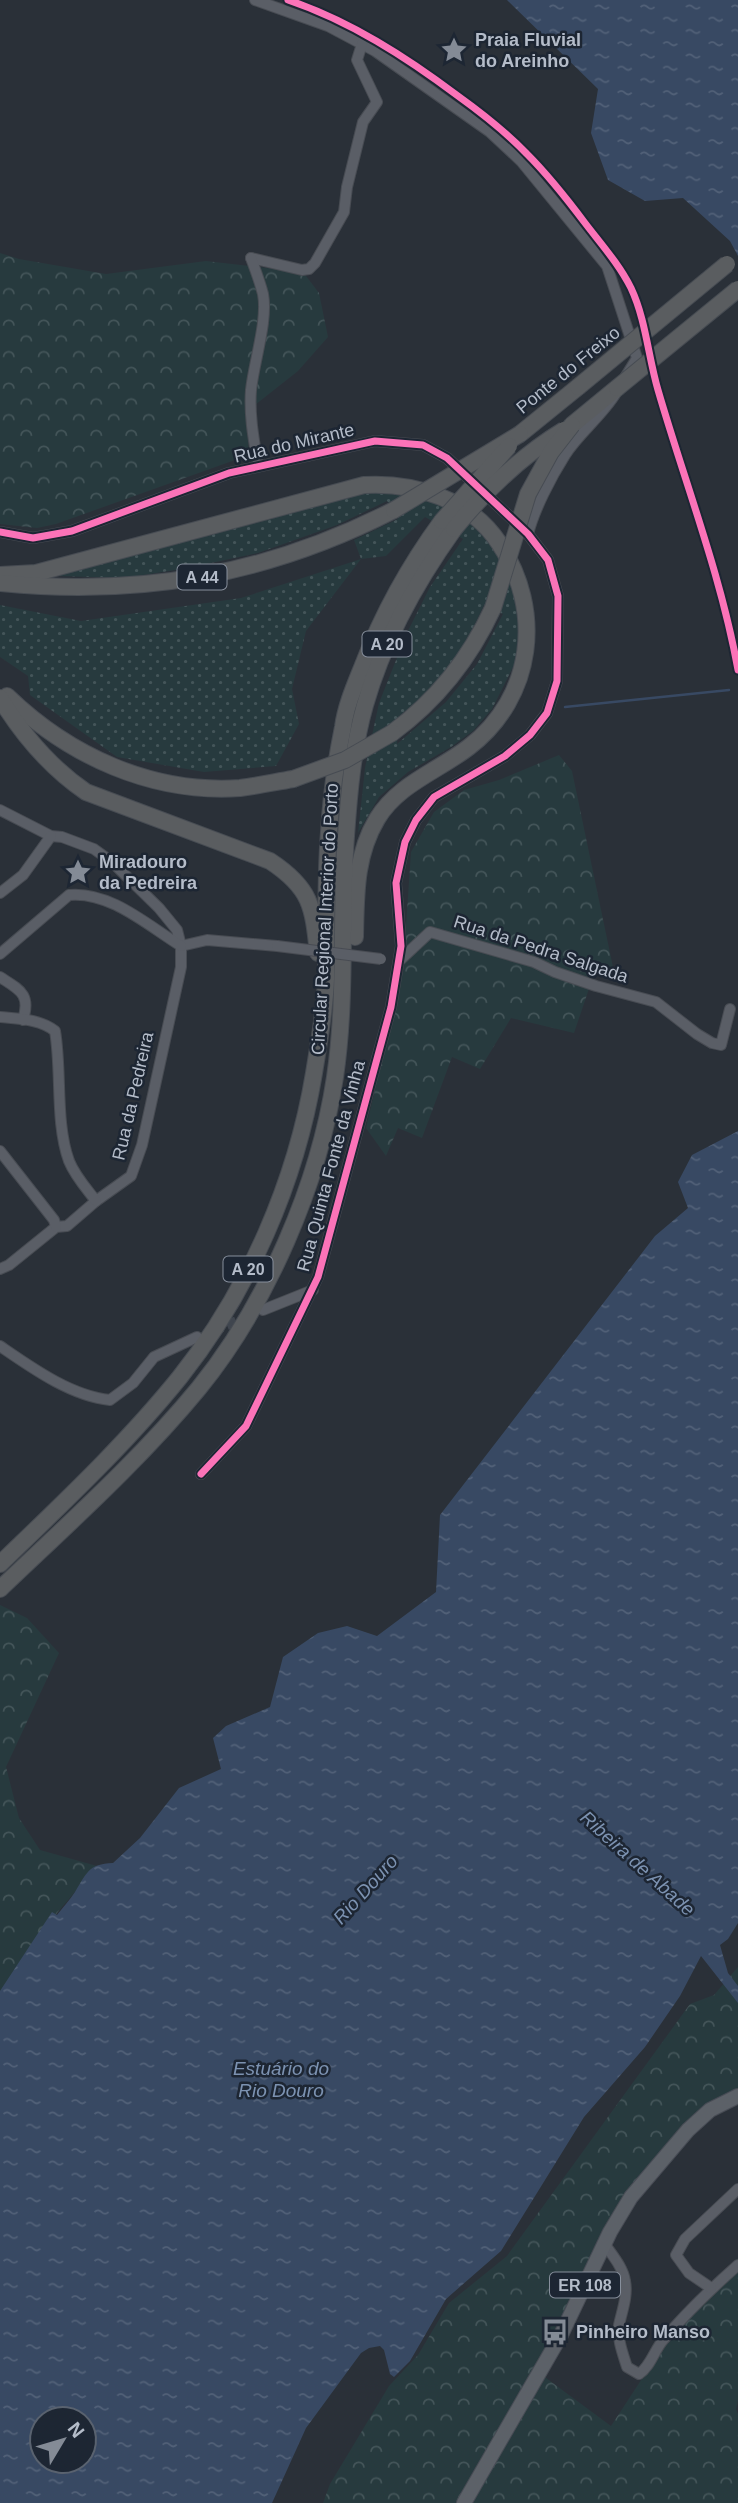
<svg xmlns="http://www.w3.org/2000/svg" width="738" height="2503" viewBox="0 0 738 2503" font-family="Helvetica,sans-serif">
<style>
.grass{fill:url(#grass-dots);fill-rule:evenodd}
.forest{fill:url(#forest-crowns)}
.water{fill:url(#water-ripples);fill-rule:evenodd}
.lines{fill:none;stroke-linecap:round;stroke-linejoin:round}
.stream{stroke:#384963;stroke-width:2.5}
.minor-tunnel{stroke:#3f454e;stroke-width:10;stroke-dasharray:10 5;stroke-linecap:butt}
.minor-casing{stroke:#484c53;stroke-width:12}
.major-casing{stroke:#484c55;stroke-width:16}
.highway-casing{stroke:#474c53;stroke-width:18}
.minor{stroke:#5a5e66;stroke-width:10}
.major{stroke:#5c6168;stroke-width:14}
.highway{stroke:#5a5d60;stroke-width:16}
.minor-bridge-casing{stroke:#484c53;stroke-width:12;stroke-linecap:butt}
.highway-bridge-casing{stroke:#474c53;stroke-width:18;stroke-linecap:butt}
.minor-bridge{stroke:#5a5e66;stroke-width:10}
.highway-bridge{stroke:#5a5d60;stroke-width:16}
.cycleway-casing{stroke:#1d2633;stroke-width:11}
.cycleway{stroke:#fb73b8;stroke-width:7}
.labels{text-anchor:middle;stroke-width:5;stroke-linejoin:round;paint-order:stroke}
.shield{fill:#1d2633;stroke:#878f9c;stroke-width:2}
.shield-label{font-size:16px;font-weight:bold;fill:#b4bcc9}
.poi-label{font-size:18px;font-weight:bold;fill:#b4bcc9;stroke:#1d2633;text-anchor:start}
.street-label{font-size:18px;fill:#b4bcc9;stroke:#1d2633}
.water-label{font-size:19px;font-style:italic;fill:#7c92b1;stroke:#1d2633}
</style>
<defs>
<pattern id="grass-dots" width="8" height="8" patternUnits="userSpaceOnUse" patternTransform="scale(1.75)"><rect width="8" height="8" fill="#273a3e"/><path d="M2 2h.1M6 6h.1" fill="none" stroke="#445559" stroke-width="1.8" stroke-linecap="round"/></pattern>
<pattern id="forest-crowns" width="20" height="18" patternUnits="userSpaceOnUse" patternTransform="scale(1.75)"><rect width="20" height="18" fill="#273a3e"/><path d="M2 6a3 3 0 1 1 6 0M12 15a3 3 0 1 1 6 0" fill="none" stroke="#445559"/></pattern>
<pattern id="water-ripples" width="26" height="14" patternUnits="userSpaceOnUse" patternTransform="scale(1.75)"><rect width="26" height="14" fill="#384963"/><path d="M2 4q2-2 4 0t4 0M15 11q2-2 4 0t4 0" fill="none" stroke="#526178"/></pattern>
</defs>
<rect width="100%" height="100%" fill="#2a3038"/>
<path class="grass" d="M 391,491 L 438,500 L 476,526 L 492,544 L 515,588 L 519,623 L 517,659 L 492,709 L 473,731 L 451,747 L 408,772 L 379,797 L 358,833 L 365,768 L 379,703 L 406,635 L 430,587 L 463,539 L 425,517 L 386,556 L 361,559 L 306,631 L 292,689 L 299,724 L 276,766 L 204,772 L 117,757 L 30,695 L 28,676 L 0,657 L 0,605 L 81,621 L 241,598 L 361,559 L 354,540 L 398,519 L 387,501 L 337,525 L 258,553 L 182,569 L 124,578 L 58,576 L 62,572 L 355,494 ZM 484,605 L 503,614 L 477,664 L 446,702 L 397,744 L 399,716 C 440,685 463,651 484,605 Z"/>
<g class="forest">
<polygon points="0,253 19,259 106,274 206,261 303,272 319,293 328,337 298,371 246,412 249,455 56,524 37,528 0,524"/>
<polygon points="559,755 572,771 614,972 595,971 574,1033 511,1018 480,1069 452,1057 422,1138 398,1128 386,1156 366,1128 403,971 411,852 434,812 464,790 499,780"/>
<polygon points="0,1605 27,1618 59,1653 6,1767 19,1818 40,1850 97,1866 57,1913 0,2004"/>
<polygon points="738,1967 738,2091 623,2202 542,2375 611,2426 687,2310 738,2258 738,2401 736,2409 738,2414 738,2503 323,2503 330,2484 389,2386 418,2355 449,2303 507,2256 690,2004 714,1995"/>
</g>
<g class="water">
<polygon points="507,0 738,0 738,256 730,241 683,198 645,201 608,180 591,133 598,89"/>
<path d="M 738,1131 L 738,1923 L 728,1939 L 720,1945 L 728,1973 L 738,1986 L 738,2003 L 701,1956 L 680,1996 L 645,2047 L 584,2117 L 501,2251 L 446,2299 L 410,2361 L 394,2377 L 390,2374 L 384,2350 L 380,2346 L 369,2348 L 361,2353 L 306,2428 L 272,2503 L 0,2503 L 0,1991 L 52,1912 L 57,1915 C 63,1907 70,1900 75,1892 C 87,1873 88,1864 113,1863 L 140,1838 L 179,1788 L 221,1769 L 213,1738 L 226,1726 L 270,1707 L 283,1657 L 318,1633 L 347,1626 L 377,1636 L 436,1592 L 440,1515 L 655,1236 L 688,1208 L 678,1182 L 692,1155 ZM 42,2419 L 84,2419 L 84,2461 L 42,2461 Z"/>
</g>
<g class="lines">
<polyline class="stream" points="565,707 729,690"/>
<polyline class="minor-tunnel" points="213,1331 249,1316"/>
<g class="minor-casing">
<g id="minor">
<polyline points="255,0 328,26 375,51 490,132 521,161 607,266 637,358 626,376"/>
<polyline points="251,258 302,270 309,269 315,263 344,212 347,187 363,122 377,102 357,60 362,44"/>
<path d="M 251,258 C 255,269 260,282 263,294 C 268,321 254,361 251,390 C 249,415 254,441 258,465"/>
<polyline points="0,532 33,538 72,531 229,473 375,441 423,445 447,458 528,534 548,560 558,596 557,681 547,713 530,735 505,756 434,797 416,820 405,842 396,883 401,946 391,1007 318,1277 246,1426 201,1474"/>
<path d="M 528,534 C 534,510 551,477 565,455 C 579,433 602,416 616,393"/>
<polyline points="0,810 51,836 62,837 94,849 112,862 159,908 177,930 181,946 181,967 142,1145 131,1176 96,1201 67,1226 56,1227 9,1265 0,1269"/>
<polyline points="0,893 23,875 51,836"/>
<polyline points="181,946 207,940 277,946"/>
<path d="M 0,954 L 69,895 C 110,891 147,925 181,946"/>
<polyline points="399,961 430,932 534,962 555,972 596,986 656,1002 697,1034 712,1043 721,1045 730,1009"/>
<path d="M 0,977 C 20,990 31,994 23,1020"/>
<path d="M 0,1017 C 19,1019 40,1019 55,1031 C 62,1072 55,1122 69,1161 C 75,1176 86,1188 96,1201"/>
<polyline points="0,1151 54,1220 56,1227"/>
<polyline points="263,1310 313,1290"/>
<path d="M 0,1346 C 32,1368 71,1396 110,1400 L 133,1383 L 154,1357 L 197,1337"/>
<path d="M 604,2243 C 612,2255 623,2267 625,2281 C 628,2296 622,2311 619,2325 C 617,2339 623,2354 627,2367 L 639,2374 C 651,2366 654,2350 664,2339 C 687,2312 712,2288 738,2265"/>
<polyline points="711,2288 689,2273 676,2255 685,2239 738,2189"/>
</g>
</g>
<g class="major-casing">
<polyline id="major" points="464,2503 561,2335 610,2232 631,2197 688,2130 710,2110 738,2096"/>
</g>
<g class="highway-casing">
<g id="highway">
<polyline points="572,425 617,388"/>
<polyline points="520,434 578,387"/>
<path d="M 0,575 L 36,573 L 364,485 C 414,482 470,499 499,543 C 544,610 534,697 469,747 C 438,771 398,784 377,819 C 355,856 356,895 355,937"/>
<path d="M 0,583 C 141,597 267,575 394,510"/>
<path d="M 7,696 C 69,756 152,794 240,788 C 257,786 275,782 293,779"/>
<path d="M 0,698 C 22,734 51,768 86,792 L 270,861 C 311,888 313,906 318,953"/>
<path d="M 392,733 C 437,700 470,658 493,608"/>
<path d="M 0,1564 C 62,1504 126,1444 180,1377 C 249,1290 296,1182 314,1073 C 319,1042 325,1010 326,979 C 327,930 325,881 329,832 C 331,797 336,761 343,727 C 346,705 355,685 363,665 C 383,613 409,566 442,521"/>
<path d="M 0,1589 C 68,1524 139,1461 199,1388 C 267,1304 319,1184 335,1077 C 347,996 340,917 346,836 C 349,793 353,747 365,705 C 383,642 416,582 454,529"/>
</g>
</g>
<use href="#minor" class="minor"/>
<use href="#major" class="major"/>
<use href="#highway" class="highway"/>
<g class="minor-bridge-casing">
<polyline id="minor-bridge" points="277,946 381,959"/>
</g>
<g class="highway-bridge-casing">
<g id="highway-bridge">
<polyline points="578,387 727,264"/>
<polyline points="617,388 738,289"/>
<polyline points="394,510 520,434"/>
<polyline points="442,521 509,446"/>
<path d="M 454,529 C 486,490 521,456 564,430"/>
<polyline points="493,608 528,494 551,452 572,425"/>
<polyline points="293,779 345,760 392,733"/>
</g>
</g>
<use href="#minor-bridge" class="minor-bridge"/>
<use href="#highway-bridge" class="highway-bridge"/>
<g class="cycleway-casing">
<g id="cycleway">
<path d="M 288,0 C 350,21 406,57 458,96 C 483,114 506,132 527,154 C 548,175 567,199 585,223 C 601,244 619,264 631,288 C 646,320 648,356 658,390 C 685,483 721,575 738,670"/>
<polyline points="0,532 33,538 72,531 229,473 375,441 423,445 447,458 528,534 548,560 558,596 557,681 547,713 530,735 505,756 434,797 416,820 405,842 396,883 401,946 391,1007 318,1277 246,1426 201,1474"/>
</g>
</g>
<use href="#cycleway" class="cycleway"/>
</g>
<defs>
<g id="sight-bare" transform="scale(2.1)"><path d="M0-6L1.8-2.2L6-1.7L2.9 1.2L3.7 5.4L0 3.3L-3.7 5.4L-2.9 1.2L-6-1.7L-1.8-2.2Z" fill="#848b96" stroke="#1d2633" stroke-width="2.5" paint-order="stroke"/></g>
<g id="bus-bare" transform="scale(2.1)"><path d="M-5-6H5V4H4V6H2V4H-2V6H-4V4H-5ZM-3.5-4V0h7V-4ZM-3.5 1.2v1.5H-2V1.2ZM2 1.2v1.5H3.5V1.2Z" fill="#848b96" stroke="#1d2633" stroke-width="2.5" paint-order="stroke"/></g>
</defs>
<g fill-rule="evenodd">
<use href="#sight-bare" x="454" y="50"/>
<use href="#sight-bare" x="78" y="872"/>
<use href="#bus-bare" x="555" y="2332"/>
</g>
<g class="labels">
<g class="shield">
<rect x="177.5" y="564.5" width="49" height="25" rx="5"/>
<rect x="362.5" y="631.5" width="49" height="25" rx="5"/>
<rect x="223.5" y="1256.5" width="49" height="25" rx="5"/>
<rect x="550" y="2272.5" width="70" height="25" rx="5"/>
</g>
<g class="shield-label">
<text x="202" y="583">A 44</text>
<text x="387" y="650">A 20</text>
<text x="248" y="1275">A 20</text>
<text x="585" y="2291">ER 108</text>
</g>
<g class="poi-label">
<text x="475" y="46">Praia Fluvial<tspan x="475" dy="21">do Areinho</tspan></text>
<text x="99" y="868">Miradouro<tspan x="99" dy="21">da Pedreira</tspan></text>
<text x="576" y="2338">Pinheiro Manso</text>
</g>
<g class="street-label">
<text transform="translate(568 370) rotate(-39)" y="6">Ponte do Freixo</text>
<text transform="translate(294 443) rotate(-13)" y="6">Rua do Mirante</text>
<text transform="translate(325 919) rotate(-87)" y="6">Circular Regional Interior do Porto</text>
<text transform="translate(541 949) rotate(18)" y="6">Rua da Pedra Salgada</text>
<text transform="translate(133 1096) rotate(-77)" y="6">Rua da Pedreira</text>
<text transform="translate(331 1166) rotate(-75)" y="6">Rua Quinta Fonte da Vinha</text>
</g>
<g class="water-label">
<text transform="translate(638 1863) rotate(42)" y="7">Ribeira de Abade</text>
<text transform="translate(365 1889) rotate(-48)" y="7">Rio Douro</text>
<text x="281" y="2075">Estuário do<tspan x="281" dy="22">Rio Douro</tspan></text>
</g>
</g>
<g transform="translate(63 2440) rotate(52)"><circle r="33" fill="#1d2633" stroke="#59626f" stroke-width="2"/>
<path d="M0-5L12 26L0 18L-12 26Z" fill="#848b96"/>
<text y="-10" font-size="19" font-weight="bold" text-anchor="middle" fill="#b4bcc9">N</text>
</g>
</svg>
